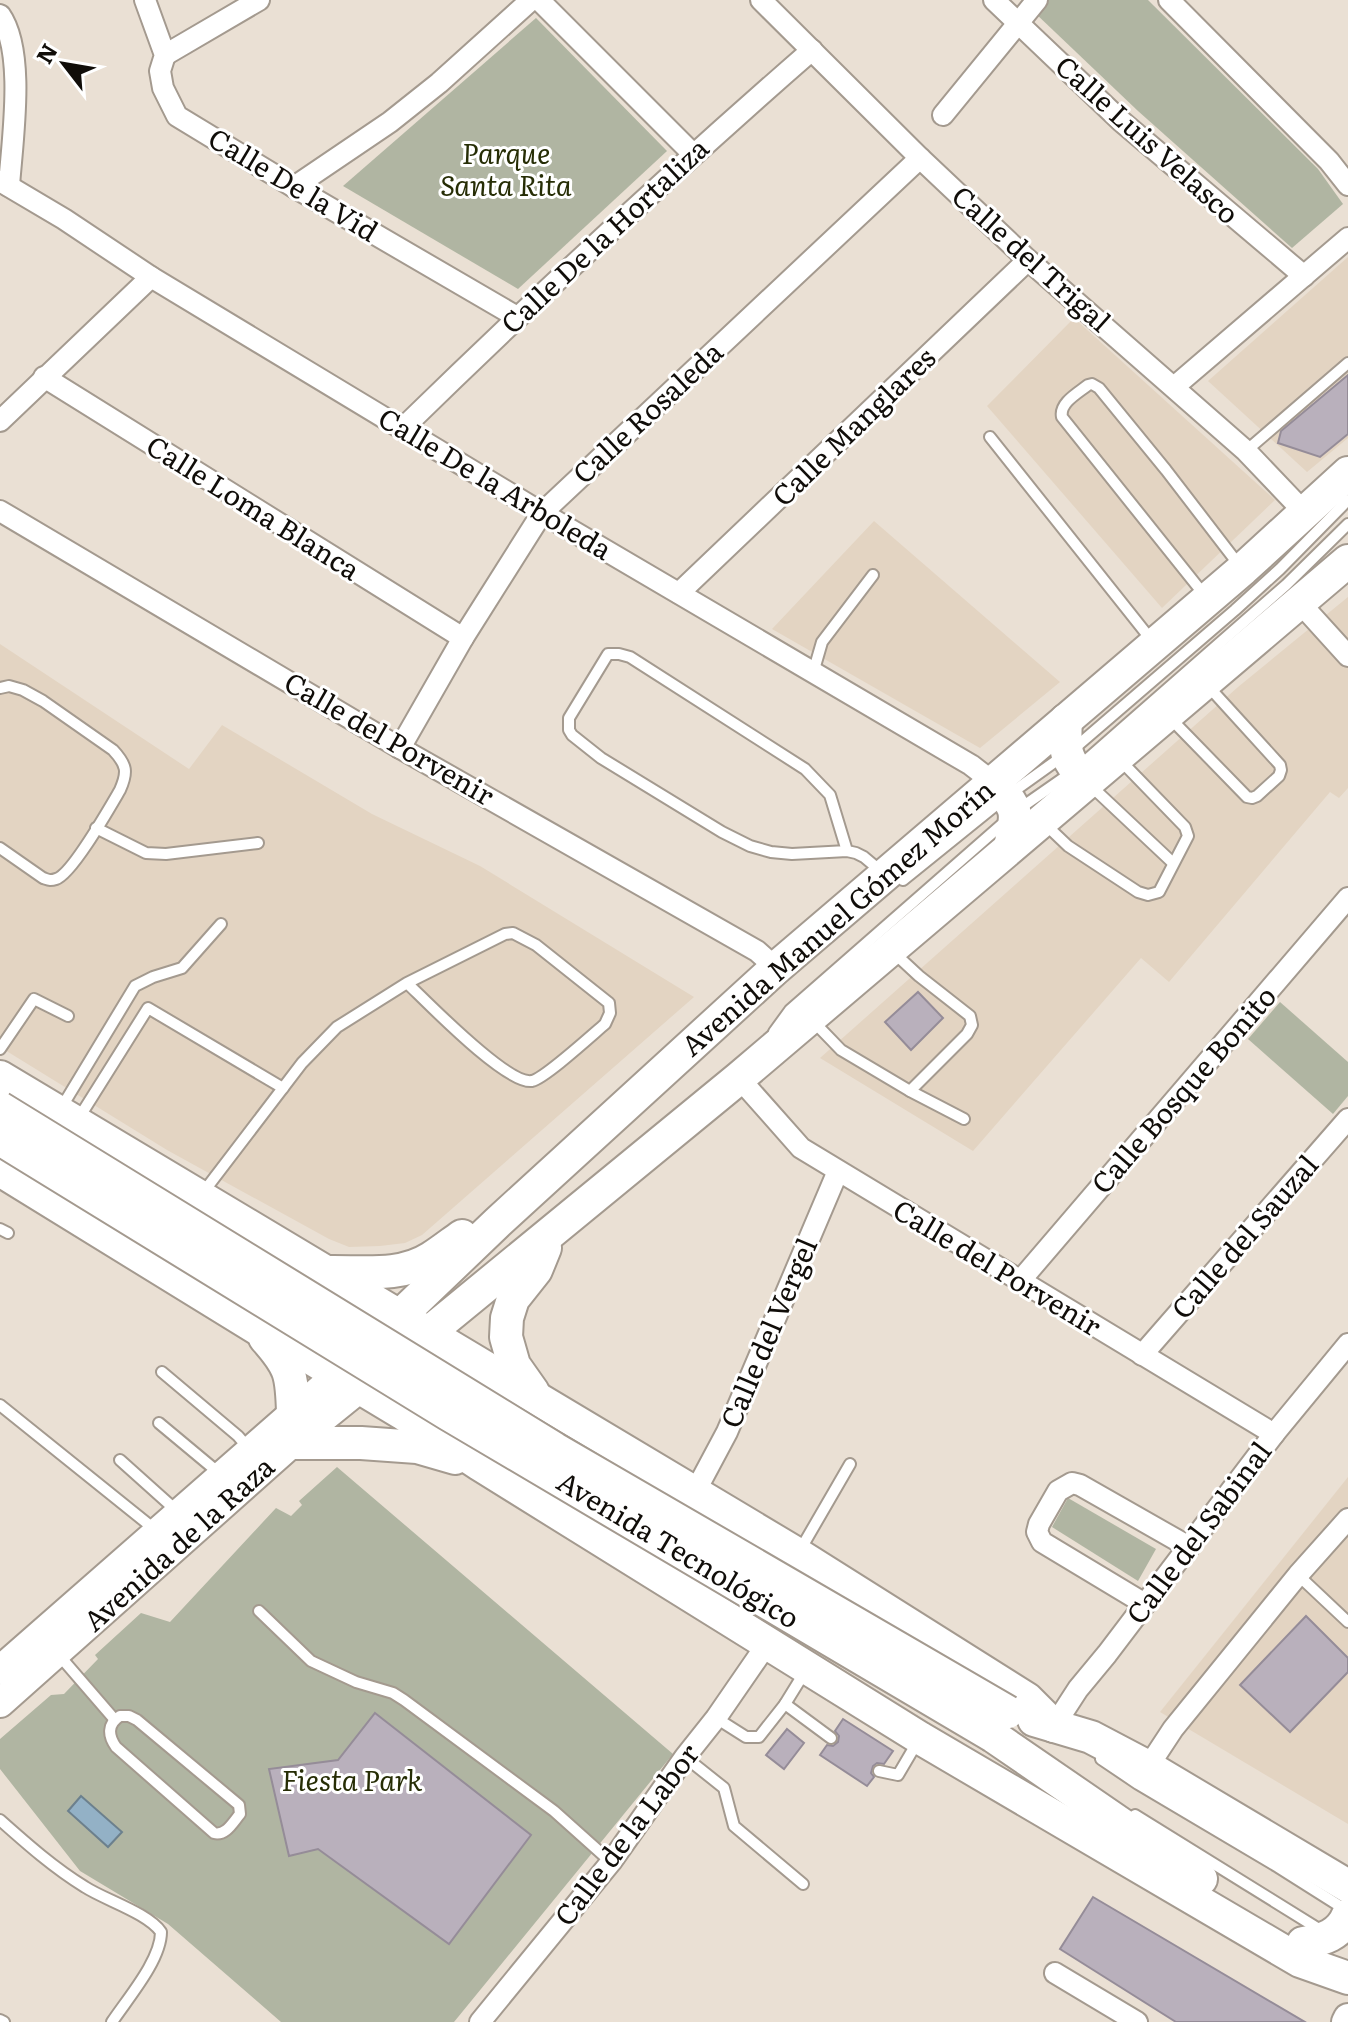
<svg xmlns="http://www.w3.org/2000/svg" width="1348" height="2022" viewBox="0 0 1348 2022" font-family="Literata,serif">
<style>
.built{fill:#e3d4c2}
.green{fill:#b0b5a2}
.water{fill:#93b1c6;stroke:#6c808d;stroke-width:2}
.building{fill:#b9b0bc;stroke:#958c98;stroke-width:2}
.lines{fill:none;stroke-linecap:round;stroke-linejoin:round}
.service-casing{stroke:#a49a8f;stroke-width:14}
.minor-casing{stroke:#a49a8f;stroke-width:24}
.secondary-casing{stroke:#a49a8f;stroke-width:32}
.primary-casing{stroke:#a49a8f;stroke-width:36}
.service{stroke:#fff;stroke-width:10}
.minor{stroke:#fff;stroke-width:20}
.secondary{stroke:#fff;stroke-width:28}
.primary{stroke:#fff;stroke-width:32}
.primary-bridge-casing{stroke:#a49a8f;stroke-width:36;stroke-linecap:butt}
.primary-bridge{stroke:#fff;stroke-width:32}
.labels{text-anchor:middle;stroke-width:6;stroke-linejoin:round;paint-order:stroke}
.street-label{font-size:28px;fill:#100d09;stroke:#fff}
.park-label{font-size:28px;font-style:italic;fill:#262d05;stroke:#fff}
</style>
<rect width="100%" height="100%" fill="#eae0d4"/>
<g class="built">
<polygon points="1348,257 1348,438 1307,472 1208,381"/>
<polygon points="1074,318 1275,500 1162,608 987,406"/>
<polygon points="874,521 1060,682 980,748 772,629"/>
<polygon points="1348,597 1348,788 1339,798 1330,792 1169,982 1141,958 973,1151 820,1058 1238,687"/>
<polygon points="0,644 189,769 222,725 372,814 480,866 694,997 422,1235 405,1243 380,1246 349,1247 329,1239 167,1150 0,1047"/>
<polygon points="1348,1477 1348,1824 1160,1712"/>
</g>
<g class="green">
<polygon points="1043,0 1148,0 1318,169 1343,204 1292,248 1138,111 1034,12"/>
<polygon points="536,18 667,151 518,289 343,186"/>
<polygon points="1280,1002 1348,1062 1348,1096 1333,1114 1248,1039"/>
<polygon points="337,1467 673,1754 454,2022 281,2022 168,1924 80,1871 0,1769 0,1739 51,1695 64,1694 98,1659 95,1655 141,1613 170,1622 276,1508 291,1516 302,1505 299,1501"/>
<polygon points="1068,1498 1156,1549 1138,1581 1052,1527"/>
</g>
<polygon class="water" points="81,1796 122,1832 108,1847 68,1811"/>
<g class="building">
<polygon points="1348,375 1348,434 1320,457 1278,443 1281,431"/>
<polygon points="918,992 943,1018 911,1050 885,1022"/>
<polygon points="1306,1616 1348,1658 1348,1672 1290,1732 1240,1685"/>
<polygon points="375,1713 531,1835 449,1944 318,1849 289,1856 269,1769 338,1760"/>
<polygon points="843,1719 893,1751 884,1764 877,1763 873,1766 871,1773 874,1777 867,1786 820,1755 827,1745 833,1746 838,1742 839,1736 835,1731"/>
<polygon points="787,1729 804,1743 784,1769 766,1755"/>
<polygon points="1093,1897 1305,2022 1176,2022 1060,1949"/>
</g>
<g class="lines">
<g class="service-casing">
<g id="service">
<polyline points="990,437 1153,642"/>
<polyline points="1246,451 1348,363"/>
<path d="M 1206,597 L 1062,417 C 1059,403 1078,393 1088,385 L 1092,384 L 1099,388 L 1166,470 L 1239,565"/>
<polyline points="813,673 822,642 873,575"/>
<path d="M 0,688 L 9,686 L 23,690 L 43,701 L 113,750 C 127,765 128,772 120,790 C 110,807 72,874 56,879 C 50,881 49,880 43,878 L 0,848"/>
<polyline points="1171,719 1247,797 1252,798 1257,796 1279,776 1281,770 1280,765 1208,686"/>
<polyline points="1090,785 1173,863"/>
<polyline points="1019,809 1075,770 1125,726 1286,585 1348,524"/>
<polyline points="1046,825 1068,846 1138,892 1148,895 1159,892 1188,836 1185,827 1121,761"/>
<polyline points="96,828 146,853 166,854 258,843"/>
<polyline points="847,851 830,795 805,769 630,657 619,654 608,654 569,718 569,730 572,735 601,758 722,832 750,846 771,852 792,854 847,851 856,853 864,857 883,873"/>
<polyline points="903,880 1007,796 1077,746 1235,610 1280,569 1348,500"/>
<polyline points="892,951 919,976 970,1016 972,1025 967,1034 910,1091"/>
<polyline points="812,1020 841,1050 910,1091 964,1119"/>
<polyline points="774,1032 790,1010 1007,820"/>
<polyline points="0,1049 34,999 68,1016"/>
<polyline points="60,1110 135,986 153,977 182,968 221,924"/>
<polyline points="77,1121 148,1008 283,1088"/>
<path d="M 202,1194 L 302,1063 L 337,1027 L 407,983 L 505,934 L 513,933 L 536,945 L 609,1003 L 610,1013 L 605,1024 C 592,1035 545,1078 532,1081 C 507,1085 427,1002 407,983"/>
<polyline points="0,1229 8,1233"/>
<polyline points="162,1372 238,1436 250,1450"/>
<polyline points="0,1405 158,1532"/>
<polyline points="159,1423 219,1473"/>
<polyline points="120,1460 178,1512"/>
<polyline points="799,1552 850,1464"/>
<polyline points="1298,1575 1348,1622"/>
<polyline points="259,1611 311,1661 356,1682 393,1693 404,1700 554,1811 611,1862"/>
<polyline points="58,1654 115,1720"/>
<polyline points="785,1704 831,1738"/>
<path d="M 120,1716 L 129,1716 L 137,1720 L 239,1805 L 240,1814 C 233,1822 226,1836 214,1833 L 116,1747 C 108,1736 107,1724 120,1716 Z"/>
<polyline points="716,1718 746,1737 759,1737 785,1704 806,1670"/>
<polyline points="685,1757 724,1788 734,1826 803,1884"/>
<polyline points="1101,1759 1138,1784 1278,1867 1346,1910"/>
<polyline points="879,1771 898,1775 918,1741"/>
<polyline points="1135,1815 1322,1931"/>
<path d="M 0,1820 C 27,1844 54,1868 85,1887 C 105,1900 148,1913 161,1932 C 161,1960 128,1998 112,2022"/>
<polyline points="0,2020 4,2022"/>
</g>
</g>
<g class="minor-casing">
<g id="minor">
<polyline points="145,0 165,55 160,71 163,88 177,116 294,187 517,317"/>
<polyline points="539,0 693,154"/>
<polyline points="761,0 920,158 1028,260 1246,451 1305,513"/>
<polyline points="994,0 1121,121 1304,276"/>
<polyline points="1169,0 1329,161 1348,185"/>
<path d="M 0,15 C 26,52 12,141 9,186"/>
<polyline points="165,55 259,0"/>
<polyline points="943,115 1037,0"/>
<polyline points="0,181 64,219 151,277 542,513 971,765 993,782"/>
<polyline points="294,187 390,122 439,83 531,0"/>
<polyline points="44,377 463,638"/>
<polyline points="1174,387 1348,238"/>
<polyline points="0,421 151,277"/>
<path d="M 403,428 C 536,298 672,172 812,50"/>
<polyline points="0,511 400,748 757,951 776,968"/>
<polyline points="679,593 1028,260"/>
<polyline points="1300,603 1348,656"/>
<polyline points="400,748 463,638 542,513 920,158"/>
<polyline points="739,1078 801,1148 1274,1434"/>
<polyline points="1020,1281 1348,898"/>
<polyline points="1142,1355 1348,1119"/>
<polyline points="695,1492 727,1432 838,1171"/>
<polyline points="1145,1604 1042,1542 1037,1532 1039,1524 1058,1491 1072,1483 1080,1485 1189,1547"/>
<polyline points="1054,1726 1078,1689 1107,1654 1274,1434 1348,1344"/>
<polyline points="1148,1767 1173,1729 1298,1575 1348,1519"/>
<polyline points="1055,1973 1137,2022"/>
<polyline points="480,2022 611,1862 685,1757 716,1718 767,1644"/>
</g>
</g>
<g class="secondary-casing">
<g id="secondary">
<polyline points="0,1670 338,1374"/>
<polyline points="0,1703 292,1443 360,1388"/>
<polyline points="1346,2022 1348,2018"/>
</g>
</g>
<g class="primary-casing">
<g id="primary">
<path d="M 1066,720 C 1064,751 1065,760 1087,782"/>
<path d="M 993,782 C 1019,809 1018,811 1010,847"/>
<polyline points="0,1077 797,1554 1027,1699 1054,1726"/>
<polyline points="0,1170 258,1329 314,1360 402,1413 479,1464 920,1738 1300,1961 1348,1978"/>
<path d="M 326,1272 C 361,1271 400,1278 431,1258 C 442,1251 452,1243 462,1236"/>
<path d="M 265,1338 C 291,1367 292,1375 293,1413"/>
<polyline points="358,1356 498,1222 776,968 1243,569 1348,473"/>
<polyline points="382,1371 739,1078 1348,561"/>
<polyline points="533,1392 514,1365 506,1337 507,1318 513,1299 536,1270 545,1248"/>
<polyline points="292,1443 361,1443 417,1447 455,1458"/>
<polyline points="1034,1720 1091,1737 1148,1767 1348,1886"/>
<polyline points="993,1736 1201,1879"/>
<path d="M 1303,1943 C 1323,1940 1340,1935 1348,1915"/>
</g>
</g>
<use href="#service" class="service"/>
<use href="#minor" class="minor"/>
<use href="#secondary" class="secondary"/>
<use href="#primary" class="primary"/>
<g class="primary-bridge-casing">
<g id="primary-bridge">
<polyline points="0,1108 555,1449 1008,1712"/>
<polyline points="0,1139 448,1414 993,1736"/>
</g>
</g>
<use href="#primary-bridge" class="primary-bridge"/>
</g>
<g class="labels">
<g class="street-label">
<text transform="translate(1147 140) rotate(42)" y="10">Calle Luis Velasco</text>
<text transform="translate(293 185) rotate(31)" y="10">Calle De la Vid</text>
<text transform="translate(605 236) rotate(-43)" y="10">Calle De la Hortaliza</text>
<text transform="translate(1031 259) rotate(42)" y="10">Calle del Trigal</text>
<text transform="translate(648 413) rotate(-43)" y="10">Calle Rosaleda</text>
<text transform="translate(854 427) rotate(-44)" y="10">Calle Manglares</text>
<text transform="translate(495 484) rotate(31)" y="10">Calle De la Arboleda</text>
<text transform="translate(253 508) rotate(32)" y="10">Calle Loma Blanca</text>
<text transform="translate(389 739) rotate(30)" y="10">Calle del Porvenir</text>
<text transform="translate(838 918) rotate(-41)" y="10">Avenida Manuel Gómez Morín</text>
<text transform="translate(1184 1090) rotate(-49)" y="10">Calle Bosque Bonito</text>
<text transform="translate(1245 1237) rotate(-49)" y="10">Calle del Sauzal</text>
<text transform="translate(997 1268) rotate(31)" y="10">Calle del Porvenir</text>
<text transform="translate(769 1333) rotate(-67)" y="10">Calle del Vergel</text>
<text transform="translate(1199 1533) rotate(-53)" y="10">Calle del Sabinal</text>
<text transform="translate(179 1544) rotate(-42)" y="10">Avenida de la Raza</text>
<text transform="translate(678 1550) rotate(31)" y="10">Avenida Tecnológico</text>
<text transform="translate(627 1835) rotate(-53)" y="10">Calle de la Labor</text>
</g>
<g class="park-label">
<text x="506" y="164">Parque<tspan x="506" dy="32">Santa Rita</tspan></text>
<text x="352" y="1791">Fiesta Park</text>
</g>
</g>
<g transform="translate(64 64) rotate(301)" stroke="#ffffff" stroke-width="6" paint-order="stroke">
<path d="M0-6L14 30L0 20L-14 30Z" fill="#100d09"/>
<text y="-12" font-size="22" font-weight="bold" text-anchor="middle" fill="#100d09">N</text>
</g>
</svg>
